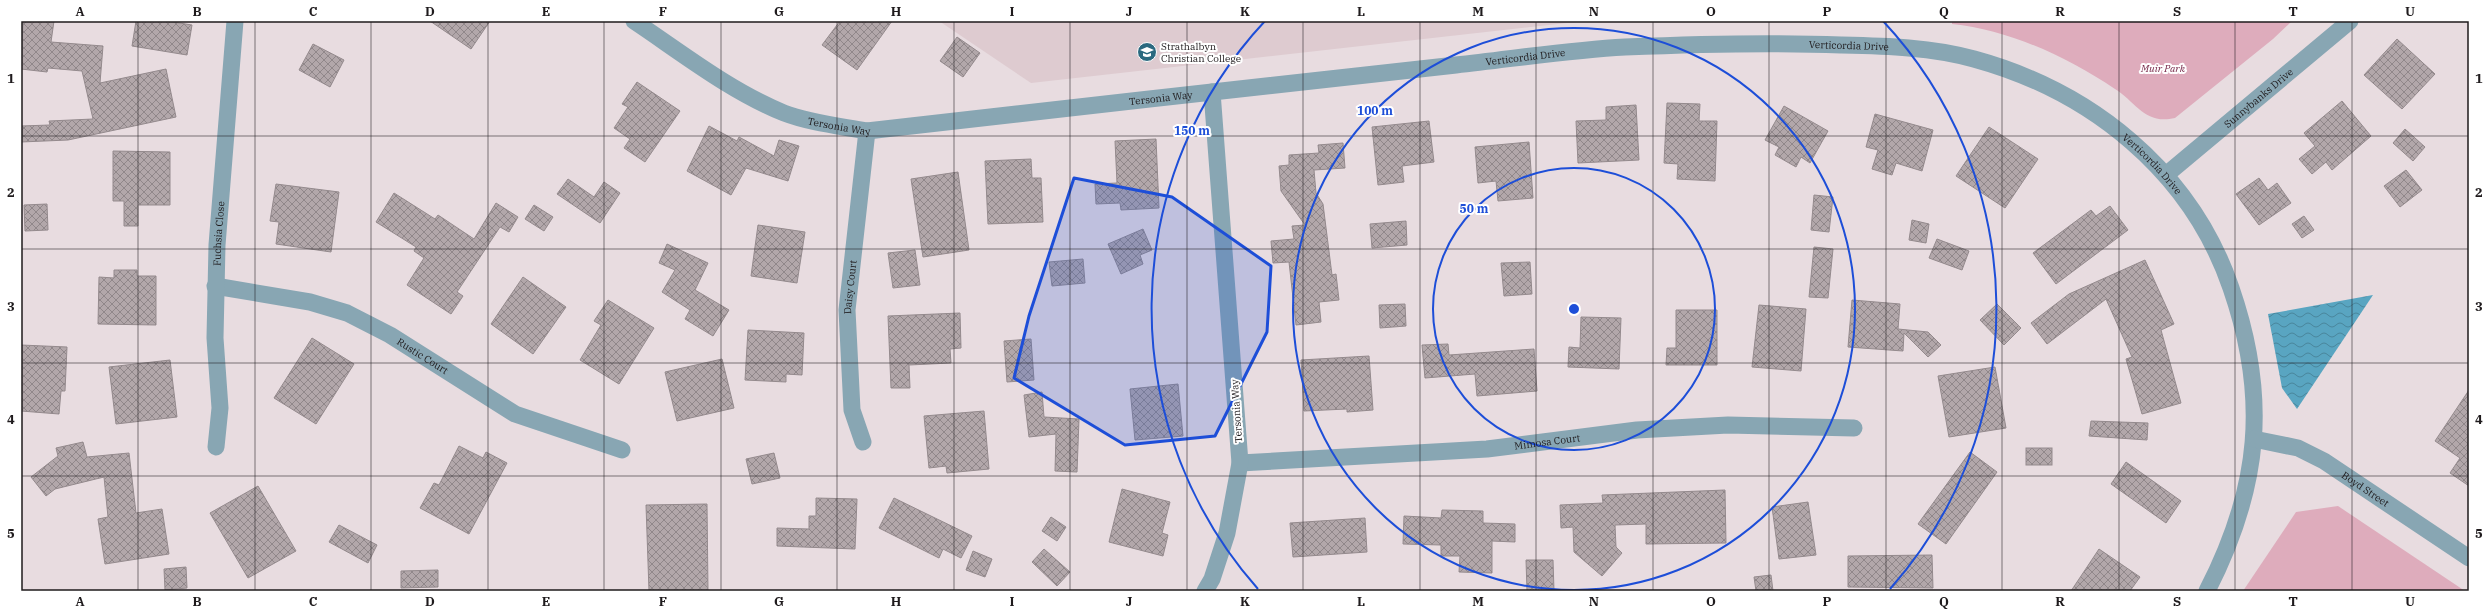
<svg xmlns="http://www.w3.org/2000/svg" width="2490" height="612" viewBox="0 0 2490 612" font-family="'IBM Plex Serif',serif">
<style>
.built{fill:#decbd0}
.green{fill:#deacbc}
.water{fill:url(#water-waves)}
.building{fill:url(#building-cross-hatch);stroke:#948a8d}
.lines{fill:none;stroke-linecap:round;stroke-linejoin:round}
.minor{stroke:#88a6b3;stroke-width:17}
.marked{fill:#1d4ed8;fill-opacity:0.2;stroke:#1d4ed8;stroke-width:3;stroke-linejoin:round}
.grid{fill:none;stroke:#1f1b1d;stroke-width:1;stroke-opacity:0.55}
.ring{fill:none;stroke:#1d4ed8;stroke-width:2}
.labels{text-anchor:middle;stroke-width:4;stroke-linejoin:round;paint-order:stroke}
.poi-label{font-size:10px;fill:#1f1b1d;stroke:#fff;text-anchor:start}
.street-label{font-size:10px;fill:#1f1b1d;stroke:#fff}
.park-label{font-size:10px;font-style:italic;fill:#752647;stroke:#fff}
.centre{fill:#1d4ed8;stroke:#fff;stroke-width:2}
.ring-label{font-size:12px;text-anchor:middle;font-weight:bold;fill:#1d4ed8;stroke:#fff;stroke-width:4;stroke-linejoin:round;paint-order:stroke}
.neatline{fill:none;stroke:#1f1b1d;stroke-width:1.5}
.grid-label{font-size:13px;text-anchor:middle;font-weight:bold;fill:#1f1b1d}
</style>
<defs>
<pattern id="water-waves" width="16" height="10" patternUnits="userSpaceOnUse"><rect width="16" height="10" fill="#59a5c1"/><path d="M0 5q4-4 8 0t8 0" fill="none" stroke="#49869c"/></pattern>
<pattern id="building-cross-hatch" width="8" height="8" patternUnits="userSpaceOnUse"><rect width="8" height="8" fill="#b2a7aa"/><path d="M0 0l8 8M0 8l8-8" fill="none" stroke="#90878a"/></pattern>
</defs>
<rect width="100%" height="100%" fill="#e8dce0"/>
<polygon class="built" points="939,21 1585,21 1031,83"/>
<g class="green">
<path d="M 1952,21 L 2292,21 L 2273,39 L 2175,118 C 2145,125 2137,103 2115,89 C 2067,57 2010,30 1952,24 Z"/>
<polygon points="2338,506 2465,591 2243,591 2296,512"/>
</g>
<polygon class="water" points="2373,295 2297,409 2282,388 2268,314"/>
<g class="building">
<polygon points="23,21 54,21 51,42 103,46 100,83 166,69 176,117 68,140 21,142 21,126 50,125 49,121 93,119 82,71 48,68 47,72 21,69"/>
<polygon points="136,21 167,21 192,25 187,55 132,46"/>
<polygon points="430,21 490,21 471,49"/>
<polygon points="840,21 892,21 857,70 822,45"/>
<polygon points="957,37 980,53 963,77 940,61"/>
<polygon points="2397,39 2435,74 2402,109 2364,75"/>
<polygon points="313,44 344,60 330,87 299,70"/>
<polygon points="637,82 680,111 645,162 624,148 630,139 614,128 628,107 622,104"/>
<polygon points="2342,101 2371,136 2332,170 2326,162 2312,174 2299,159 2315,146 2304,133"/>
<polygon points="1667,103 1700,104 1699,121 1717,121 1715,181 1677,179 1678,164 1664,163"/>
<polygon points="1636,105 1639,160 1578,163 1576,121 1606,120 1606,107"/>
<polygon points="1784,106 1828,131 1810,163 1801,157 1796,167 1775,155 1779,147 1765,140"/>
<polygon points="1875,114 1933,130 1922,171 1896,163 1892,175 1872,169 1878,150 1866,147"/>
<polygon points="1429,121 1434,162 1402,166 1404,182 1378,185 1372,127"/>
<polygon points="709,126 737,141 739,137 774,156 779,140 799,146 788,181 746,168 731,195 687,171"/>
<polygon points="1989,127 2038,159 2005,208 1956,176"/>
<polygon points="2405,129 2425,147 2413,161 2393,143"/>
<polygon points="1156,139 1159,208 1121,210 1120,203 1096,204 1095,184 1117,183 1115,141"/>
<polygon points="1529,142 1533,198 1498,201 1496,181 1478,183 1475,147"/>
<polygon points="1343,143 1345,168 1314,170 1316,193 1323,204 1332,275 1336,274 1339,300 1319,302 1321,322 1296,325 1289,262 1273,263 1271,241 1294,239 1292,226 1305,225 1281,191 1279,166 1289,165 1289,155 1319,153 1318,145"/>
<polygon points="113,151 170,152 170,205 138,205 138,226 124,226 124,201 113,201"/>
<polygon points="1031,159 1032,178 1041,178 1043,222 988,224 985,161"/>
<polygon points="2406,170 2422,190 2400,207 2384,186"/>
<polygon points="958,172 969,250 923,257 911,179"/>
<polygon points="2259,178 2268,190 2277,183 2291,203 2259,225 2236,194"/>
<polygon points="568,179 594,197 604,182 620,193 600,223 557,194"/>
<polygon points="276,184 339,192 331,252 276,244 279,222 270,221"/>
<polygon points="394,193 435,219 438,215 474,239 496,203 518,217 509,232 500,227 457,292 463,296 451,314 407,285 424,258 414,251 416,247 376,222"/>
<polygon points="1814,195 1833,197 1829,232 1811,230"/>
<polygon points="47,204 48,230 25,231 24,205"/>
<polygon points="534,205 553,217 544,231 525,219"/>
<polygon points="2110,206 2128,230 2056,284 2033,253 2091,210 2096,216"/>
<polygon points="2304,216 2314,230 2302,238 2292,224"/>
<polygon points="1912,220 1929,224 1926,243 1909,240"/>
<polygon points="1406,221 1407,245 1372,248 1370,224"/>
<polygon points="758,225 805,232 797,283 751,276"/>
<polygon points="1143,229 1152,250 1140,255 1143,264 1121,274 1108,244"/>
<polygon points="1937,239 1969,251 1962,270 1929,258"/>
<polygon points="667,244 708,263 695,290 729,310 713,336 685,319 690,310 662,292 675,270 659,263"/>
<polygon points="1814,247 1833,249 1828,298 1809,297"/>
<polygon points="915,250 920,285 893,288 888,253"/>
<polygon points="1083,259 1085,283 1052,286 1049,262"/>
<polygon points="2145,260 2174,324 2161,330 2181,403 2142,414 2126,359 2132,357 2106,299 2047,344 2031,323 2069,294"/>
<polygon points="1530,262 1532,294 1504,296 1501,263"/>
<polygon points="114,270 137,270 137,276 156,276 156,325 98,324 99,277 114,278"/>
<polygon points="523,277 566,307 533,354 491,324"/>
<polygon points="608,300 654,328 619,384 580,360 601,325 594,321"/>
<polygon points="1852,300 1900,304 1898,329 1928,332 1941,345 1928,357 1904,333 1903,351 1848,347"/>
<polygon points="1405,304 1406,326 1380,328 1379,305"/>
<polygon points="1997,304 2021,328 2004,345 1980,320"/>
<polygon points="1759,305 1806,309 1801,371 1752,367"/>
<polygon points="1676,310 1717,310 1717,365 1666,365 1667,348 1676,348"/>
<polygon points="960,313 961,348 950,349 951,363 909,365 910,388 891,388 888,316"/>
<polygon points="1581,317 1621,318 1619,369 1568,367 1569,347 1580,348"/>
<polygon points="748,330 804,333 802,375 786,374 786,382 745,380"/>
<polygon points="312,338 354,364 316,424 274,398"/>
<polygon points="1031,339 1034,380 1007,382 1004,341"/>
<polygon points="1448,344 1449,355 1534,349 1537,391 1477,396 1475,374 1425,378 1422,345"/>
<polygon points="21,345 67,347 65,391 61,391 59,414 21,411"/>
<polygon points="1369,356 1373,410 1347,412 1347,409 1304,411 1301,360"/>
<polygon points="722,359 734,408 677,421 665,372"/>
<polygon points="170,360 177,417 116,424 109,367"/>
<polygon points="1995,367 2006,428 1949,437 1938,376"/>
<polygon points="1178,384 1183,436 1135,440 1130,389"/>
<polygon points="2469,390 2469,486 2450,473 2460,458 2435,441"/>
<polygon points="1042,392 1044,417 1079,419 1077,472 1055,471 1056,434 1029,437 1024,395"/>
<polygon points="984,411 989,469 947,473 946,466 929,468 924,416"/>
<polygon points="2091,421 2148,423 2147,440 2089,436"/>
<polygon points="83,442 87,457 129,453 136,513 162,509 169,554 105,564 98,519 108,517 104,477 55,489 46,496 31,477 58,456 56,448"/>
<polygon points="459,446 483,458 486,452 507,463 469,534 420,508 434,483 439,485"/>
<rect x="2026" y="448" width="26" height="17"/>
<polygon points="1970,452 1997,472 1946,544 1918,524"/>
<polygon points="774,453 780,478 752,484 746,459"/>
<polygon points="2126,462 2181,501 2166,523 2111,484"/>
<polygon points="258,486 296,551 248,578 210,513"/>
<polygon points="1122,489 1170,502 1162,533 1168,535 1163,556 1109,542"/>
<polygon points="1725,490 1726,543 1646,544 1646,524 1615,525 1616,547 1622,553 1602,576 1574,552 1573,527 1561,528 1560,505 1603,503 1602,495"/>
<polygon points="816,498 857,499 855,549 777,546 777,528 809,529 809,516 816,516"/>
<polygon points="894,498 972,536 961,558 943,549 939,558 879,528"/>
<polygon points="1808,502 1816,555 1779,559 1772,507"/>
<polygon points="707,504 708,591 649,591 646,505"/>
<polygon points="1442,510 1483,511 1483,523 1515,524 1515,542 1492,541 1492,573 1459,572 1460,556 1441,556 1441,545 1403,544 1404,516 1441,518"/>
<polygon points="1051,517 1066,527 1057,541 1042,531"/>
<polygon points="1365,518 1367,552 1293,557 1290,523"/>
<polygon points="339,525 377,545 368,563 329,542"/>
<polygon points="1044,549 1070,572 1057,586 1032,562"/>
<polygon points="2099,549 2140,577 2130,591 2071,591"/>
<polygon points="973,551 992,559 985,577 966,570"/>
<polygon points="1932,555 1933,588 1848,587 1848,556"/>
<polygon points="1526,560 1553,560 1554,591 1527,591"/>
<polygon points="186,567 187,588 165,590 164,569"/>
<polygon points="438,570 438,587 401,588 401,571"/>
<polygon points="1771,575 1773,591 1756,591 1754,577"/>
</g>
<g class="lines">
<g class="minor">
<path id="s1" d="M 634,21 C 682,53 730,91 784,113 C 810,123 840,126 867,131 C 1063,109 1260,86 1456,65 C 1512,59 1569,50 1625,47 C 1697,44 1769,42 1841,45 C 1885,46 1932,47 1974,59 C 2091,91 2191,171 2231,288 C 2269,398 2260,488 2207,591"/>
<path id="s2" d="M 2167,174 L 2350,21"/>
<path id="s3" d="M 215,286 L 310,302 L 347,313 L 390,335 L 515,414 L 622,450"/>
<path id="s4" d="M 2254,439 L 2298,448 L 2324,461 L 2469,558"/>
<path id="s5" d="M 863,442 L 852,410 L 847,310 L 867,131"/>
<path id="s6" d="M 216,447 L 220,408 L 215,338 L 217,245 L 235,21"/>
<path id="s7" d="M 1240,463 L 1487,449 L 1637,430 L 1728,425 L 1854,428"/>
<polyline points="1205,591 1212,579 1227,533 1240,463 1212,92"/>
</g>
</g>
<path class="marked" d="M 1074,178 L 1172,197 L 1271,266 L 1267,332 L 1215,436 L 1125,445 L 1014,378 L 1029,316 Z"/>
<path class="grid" d="M 138,21 L 138,591M 255,21 L 255,591M 371,21 L 371,591M 488,21 L 488,591M 604,21 L 604,591M 721,21 L 721,591M 837,21 L 837,591M 954,21 L 954,591M 1070,21 L 1070,591M 1187,21 L 1187,591M 1303,21 L 1303,591M 1420,21 L 1420,591M 1536,21 L 1536,591M 1653,21 L 1653,591M 1769,21 L 1769,591M 1886,21 L 1886,591M 2002,21 L 2002,591M 2119,21 L 2119,591M 2235,21 L 2235,591M 2352,21 L 2352,591M 21,136 L 2469,136M 21,249 L 2469,249M 21,363 L 2469,363M 21,476 L 2469,476"/>
<g class="ring">
<circle cx="1574" cy="309" r="141"/>
<circle cx="1574" cy="309" r="281"/>
<path d="M1258 589A422 422 0 0 1 1265 21M1883 21A422 422 0 0 1 1890 589"/>
</g>
<defs>
<g id="school-disc" transform="scale(1)"><circle r="9.5" fill="#2b697f" stroke="#fff"/><path d="M0-5L7-2L0 1L-7-2ZM-4 1L0 2.5L4 1V4Q0 6-4 4Z" fill="#fff"/></g>
</defs>
<g fill-rule="evenodd">
<use href="#school-disc" x="1147" y="52"/>
</g>
<g class="labels">
<g class="poi-label">
<text x="1161" y="50">Strathalbyn<tspan x="1161" dy="12">Christian College</tspan></text>
</g>
<g class="street-label">
<text dy="4" stroke="none"><textPath href="#s1" startOffset="1248">Verticordia Drive</textPath></text>
<text dy="4" stroke="none"><textPath href="#s1" startOffset="924">Verticordia Drive</textPath></text>
<text dy="4" stroke="none"><textPath href="#s1" startOffset="557">Tersonia Way</textPath></text>
<text dy="4" stroke="none"><textPath href="#s2" startOffset="119">Sunnybanks Drive</textPath></text>
<text dy="4" stroke="none"><textPath href="#s1" startOffset="233">Tersonia Way</textPath></text>
<text dy="4" stroke="none"><textPath href="#s1" startOffset="1584">Verticordia Drive</textPath></text>
<text dy="4" stroke="none"><textPath href="#s6" startOffset="214">Fuchsia Close</textPath></text>
<text dy="4" stroke="none"><textPath href="#s5" startOffset="157">Daisy Court</textPath></text>
<text dy="4" stroke="none"><textPath href="#s3" startOffset="222">Rustic Court</textPath></text>
<text transform="translate(1236 411) rotate(-94)" y="4">Tersonia Way</text>
<text dy="4" stroke="none"><textPath href="#s7" startOffset="308">Mimosa Court</textPath></text>
<text dy="4" stroke="none"><textPath href="#s4" startOffset="124">Boyd Street</textPath></text>
</g>
<g class="park-label">
<text x="2163" y="72">Muir Park</text>
</g>
</g>
<circle cx="1574" cy="309" r="6" class="centre"/>
<g class="ring-label">
<text x="1375" y="115">100 m</text>
<text x="1192" y="135">150 m</text>
<text x="1474" y="213">50 m</text>
</g>
<rect width="2490" height="612" fill="none" stroke="#ffffff" stroke-width="44"/>
<rect x="22" y="22" width="2446" height="568" class="neatline"/>
<g class="grid-label">
<text x="80" y="16">A</text>
<text x="197" y="16">B</text>
<text x="313" y="16">C</text>
<text x="430" y="16">D</text>
<text x="546" y="16">E</text>
<text x="663" y="16">F</text>
<text x="779" y="16">G</text>
<text x="896" y="16">H</text>
<text x="1012" y="16">I</text>
<text x="1129" y="16">J</text>
<text x="1245" y="16">K</text>
<text x="1361" y="16">L</text>
<text x="1478" y="16">M</text>
<text x="1594" y="16">N</text>
<text x="1711" y="16">O</text>
<text x="1827" y="16">P</text>
<text x="1944" y="16">Q</text>
<text x="2060" y="16">R</text>
<text x="2177" y="16">S</text>
<text x="2293" y="16">T</text>
<text x="2410" y="16">U</text>
<text x="11" y="83">1</text>
<text x="2479" y="83">1</text>
<text x="11" y="197">2</text>
<text x="2479" y="197">2</text>
<text x="11" y="311">3</text>
<text x="2479" y="311">3</text>
<text x="11" y="424">4</text>
<text x="2479" y="424">4</text>
<text x="11" y="538">5</text>
<text x="2479" y="538">5</text>
<text x="80" y="606">A</text>
<text x="197" y="606">B</text>
<text x="313" y="606">C</text>
<text x="430" y="606">D</text>
<text x="546" y="606">E</text>
<text x="663" y="606">F</text>
<text x="779" y="606">G</text>
<text x="896" y="606">H</text>
<text x="1012" y="606">I</text>
<text x="1129" y="606">J</text>
<text x="1245" y="606">K</text>
<text x="1361" y="606">L</text>
<text x="1478" y="606">M</text>
<text x="1594" y="606">N</text>
<text x="1711" y="606">O</text>
<text x="1827" y="606">P</text>
<text x="1944" y="606">Q</text>
<text x="2060" y="606">R</text>
<text x="2177" y="606">S</text>
<text x="2293" y="606">T</text>
<text x="2410" y="606">U</text>
</g>
</svg>
